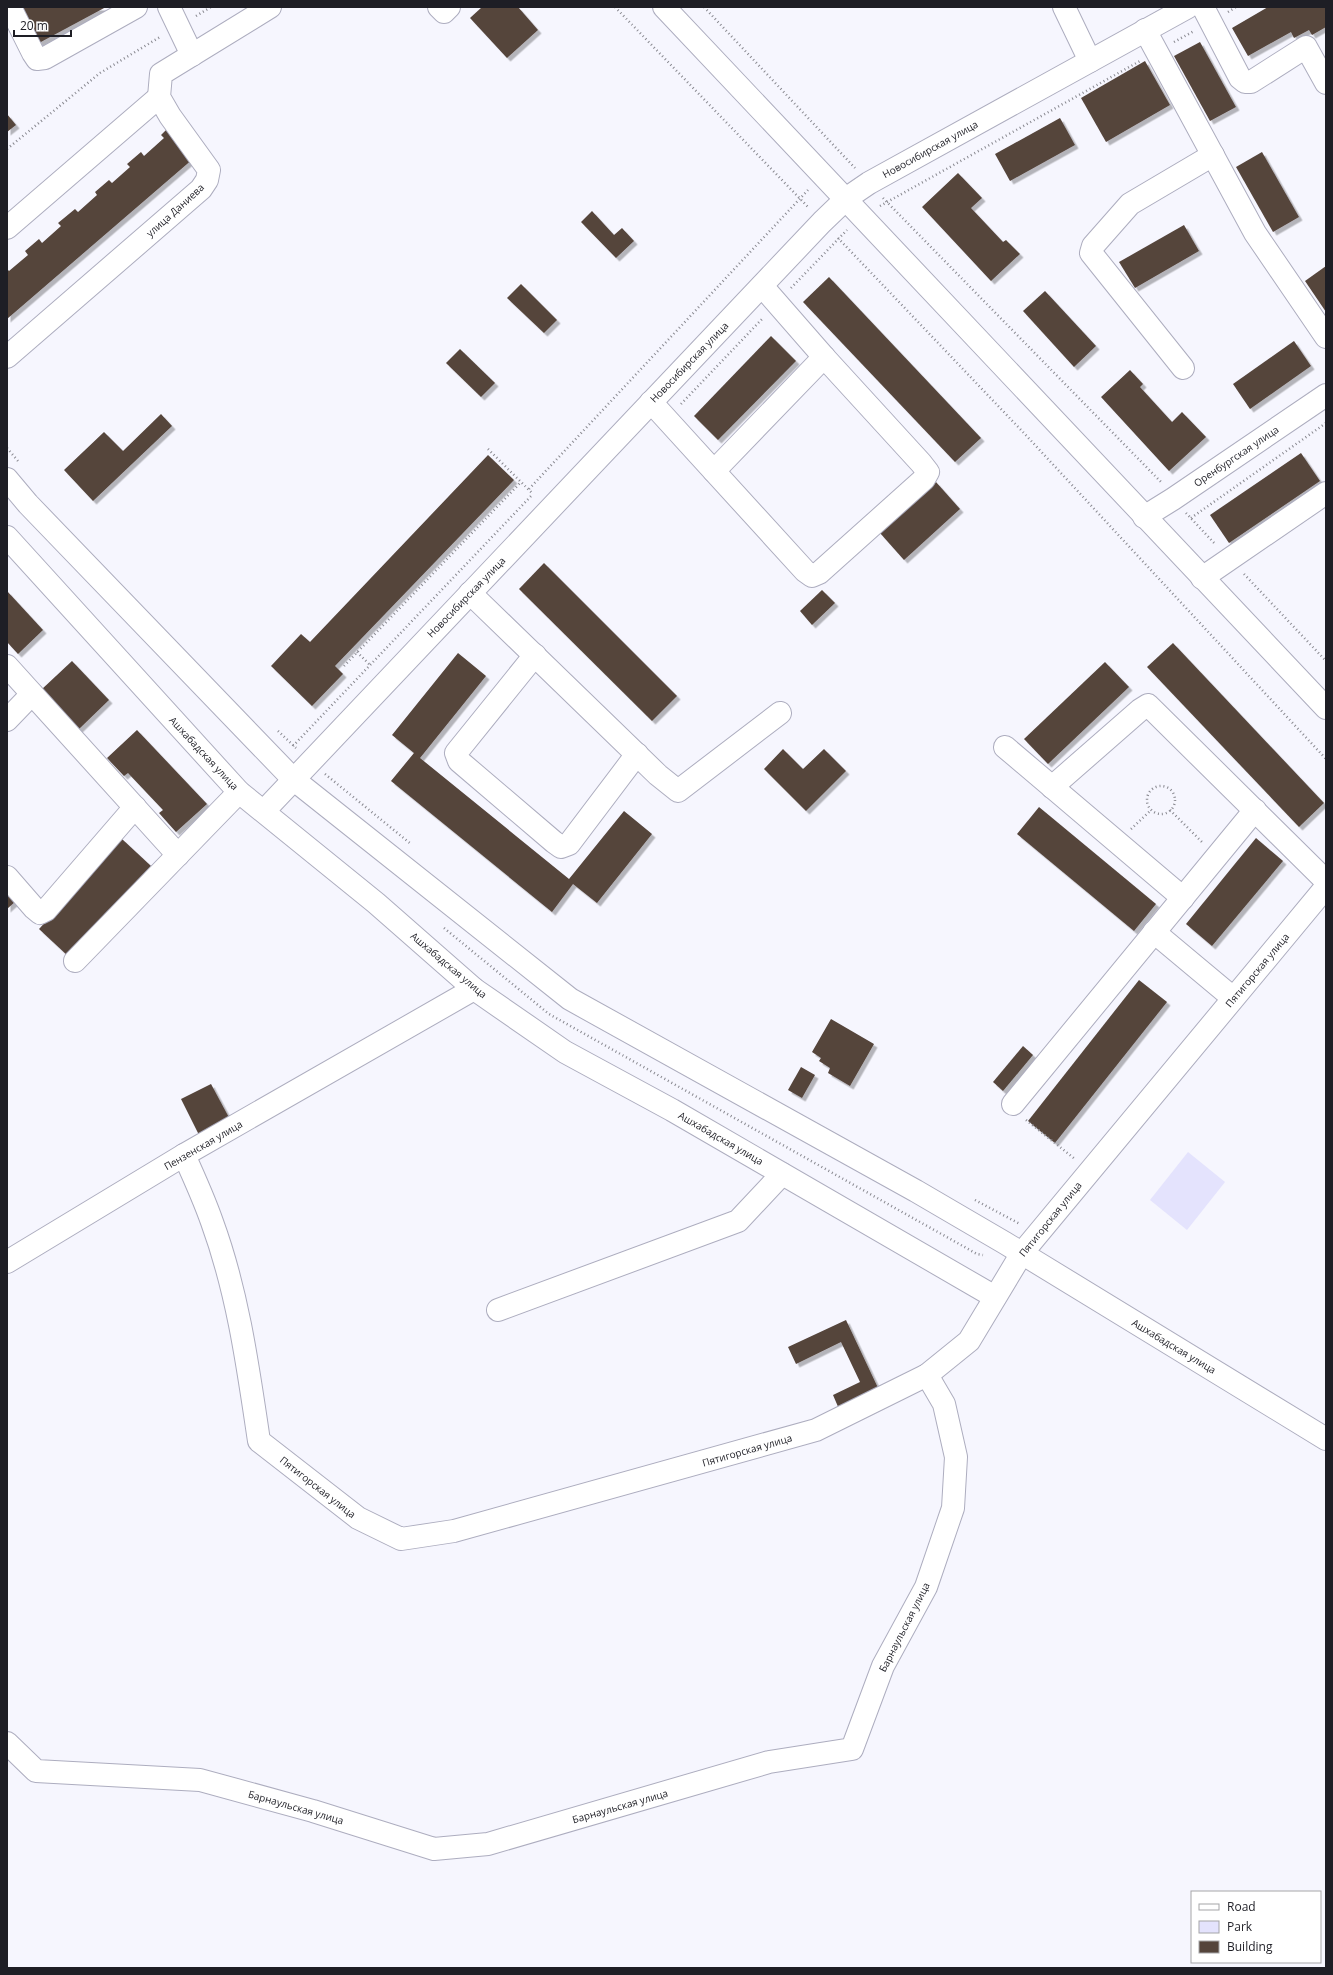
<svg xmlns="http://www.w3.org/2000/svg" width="1333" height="1975" viewBox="0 0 1333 1975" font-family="'Open Sans',sans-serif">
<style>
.green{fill:#e4e3fd}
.building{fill:#54443b;filter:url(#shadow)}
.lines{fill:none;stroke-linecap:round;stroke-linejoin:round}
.minor-casing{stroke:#adadbf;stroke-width:24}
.path{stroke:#898990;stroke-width:2.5;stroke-dasharray:1 3;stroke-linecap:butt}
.minor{stroke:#fff;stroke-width:22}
.labels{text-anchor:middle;stroke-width:4;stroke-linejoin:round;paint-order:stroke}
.street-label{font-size:10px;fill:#1e1e25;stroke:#fff}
</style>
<defs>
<filter id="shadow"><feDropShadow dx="3.5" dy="3.5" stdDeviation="0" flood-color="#0004"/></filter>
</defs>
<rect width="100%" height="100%" fill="#f6f6fe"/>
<polygon class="green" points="1188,1152 1225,1182 1187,1230 1150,1200"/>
<g class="building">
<polygon points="20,7 106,7 39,43"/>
<polygon points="482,7 518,7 538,30 507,58 470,18"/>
<polygon points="1268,7 1326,7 1326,27 1312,35 1309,30 1294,38 1291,32 1248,56 1232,28"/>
<polygon points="1200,42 1236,107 1210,121 1174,56"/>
<polygon points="1145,61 1170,105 1106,142 1081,98"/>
<polygon points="7,114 16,125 7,132"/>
<polygon points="1060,118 1075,145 1010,181 995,154"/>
<polygon points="167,129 194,158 7,319 7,269 9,271 28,255 25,251 39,239 42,243 61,226 58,223 75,209 78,212 97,195 95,192 109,180 112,183 130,167 127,164 141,152 144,156 164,138 161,135"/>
<polygon points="1262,152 1299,217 1273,232 1236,167"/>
<polygon points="958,173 982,198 971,208 1003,242 1006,240 1020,254 991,281 922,207"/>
<polygon points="592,211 614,235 622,228 634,241 616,258 581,222"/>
<polygon points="1184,225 1199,251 1135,288 1119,262"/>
<polygon points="1326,266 1326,312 1305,281"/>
<polygon points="829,277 981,438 955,462 803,302"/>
<polygon points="521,284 557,320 544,333 507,298"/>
<polygon points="1045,291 1096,346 1074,367 1023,311"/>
<polygon points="771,336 796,361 718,440 694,416"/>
<polygon points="1294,341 1311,366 1250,409 1233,384"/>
<polygon points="460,349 495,383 481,397 446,363"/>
<polygon points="1130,370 1143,384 1140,387 1172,422 1182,412 1206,437 1169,471 1101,397"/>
<polygon points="161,414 172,426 93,501 64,470 104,432 123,451"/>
<polygon points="1301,453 1320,481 1229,543 1210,515"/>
<polygon points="488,455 514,480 335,666 343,674 312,706 271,666 301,634 310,642"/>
<polygon points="936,482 960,509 904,560 880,533"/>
<polygon points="544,563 677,696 652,721 519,589"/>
<polygon points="822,590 835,603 812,625 800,611"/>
<polygon points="7,591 43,630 18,654 7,642"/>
<polygon points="1173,643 1324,803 1299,827 1147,667"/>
<polygon points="458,653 486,676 420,758 569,879 624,811 652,834 597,903 573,884 552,912 391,781 414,753 392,735"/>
<polygon points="72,661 109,700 78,730 41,690"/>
<polygon points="1105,662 1129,687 1048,764 1024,739"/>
<polygon points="137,730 207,804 176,832 159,813 163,810 128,773 124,776 107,758"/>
<polygon points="783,749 803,769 824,749 846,771 806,811 764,769"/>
<polygon points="1039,807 1156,904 1134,931 1017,834"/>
<polygon points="1256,838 1283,861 1212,946 1186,924"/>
<polygon points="122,839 151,866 68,956 39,929"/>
<polygon points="7,891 16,901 7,909"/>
<polygon points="1139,980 1167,1002 1055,1143 1028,1121"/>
<polygon points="831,1019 874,1044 850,1086 828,1073 830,1068 819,1061 821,1058 812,1052"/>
<polygon points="1023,1046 1033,1055 1003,1091 993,1082"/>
<polygon points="801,1067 815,1075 802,1098 788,1090"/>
<polygon points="211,1084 233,1125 202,1141 181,1099"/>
<polygon points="846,1320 879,1390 839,1409 833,1395 860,1382 841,1342 796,1364 788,1347"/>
</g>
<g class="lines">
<g class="minor-casing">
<g id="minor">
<polyline points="169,7 192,55"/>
<polyline points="439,7 444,12 449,7"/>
<polyline points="664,7 1326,708"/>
<polyline points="1064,7 1090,61"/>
<polyline points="1203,7 1240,78 1245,82 1251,82 1306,47 1326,83"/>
<polyline points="13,13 33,53 37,59 45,58 136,7"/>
<polyline points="1145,30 1255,233 1326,337"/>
<polyline points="7,228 159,97"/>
<polyline points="7,357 201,189 207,180 209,170 170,116 159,97 161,74 270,7"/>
<polyline points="1183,368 1091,253 1093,246 1130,204 1213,155"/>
<polyline points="651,402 805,571 812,576 819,573 924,479 928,472 921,463 824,357 762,286"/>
<polyline points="714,471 824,357"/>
<polyline points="7,479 28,504 293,779 570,999 916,1191 1005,1243 1326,1439"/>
<polyline points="1144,517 1173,499 1326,395"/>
<polyline points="7,537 239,792 376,903 474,989 565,1052 672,1110 995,1297"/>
<polyline points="1202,578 1326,493"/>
<polyline points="470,593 658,775 678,791 780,713"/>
<polyline points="535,655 456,753 459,761 554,842 561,847 569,844 637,754"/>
<polyline points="7,666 178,855"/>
<polyline points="7,720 32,694"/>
<polyline points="1005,747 1183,898"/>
<polyline points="1052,787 1140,710 1148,705 1326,881"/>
<polyline points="264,811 822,222 847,198 869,183 1188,7"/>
<polyline points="7,877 34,908 40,913 46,910 135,807"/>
<polyline points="1154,932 1233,998"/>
<polyline points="75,961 239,792"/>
<polyline points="1013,1104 1255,810"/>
<path d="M 184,1155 C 194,1177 204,1199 212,1222 C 238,1293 248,1367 259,1441 L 358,1518 L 401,1539 L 454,1531 L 816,1430 L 927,1375 L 969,1341 L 1022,1253 L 1326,887"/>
<polyline points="7,1262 184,1155 474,989"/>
<polyline points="498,1310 738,1221 782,1174"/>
<polyline points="7,1743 36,1771 200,1780 313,1811 434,1849 488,1844 769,1762 852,1749 883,1666 926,1587 953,1508 956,1457 944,1404 927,1375"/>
</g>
</g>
<g class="path">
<polyline points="615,7 808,207"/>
<polyline points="704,7 855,168"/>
<polyline points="1228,12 1236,7"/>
<polyline points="196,16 211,7"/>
<polyline points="1174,42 1194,31"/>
<polyline points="7,149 100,73 160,37"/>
<polyline points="883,198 1162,483"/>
<polyline points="880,206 1140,61"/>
<polyline points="838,238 1022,431 1326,759"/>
<polyline points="791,288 847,230"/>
<polyline points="681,404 763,318"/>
<polyline points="7,448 18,461"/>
<polyline points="488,449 533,494"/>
<polyline points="529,489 808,190"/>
<polyline points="1186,513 1216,545"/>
<polyline points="1191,518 1326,423"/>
<polyline points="1244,574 1326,661"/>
<polyline points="357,652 370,665"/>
<polyline points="344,666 521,482"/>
<polyline points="278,731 296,748"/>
<polyline points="293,746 533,494"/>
<polyline points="325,774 411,844"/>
<circle cx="1161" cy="800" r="14"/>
<polyline points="1170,810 1202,842"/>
<polyline points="1131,829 1151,810"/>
<polyline points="444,928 549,1014 977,1254 983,1255"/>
<polyline points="1026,1120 1075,1159"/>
<polyline points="975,1200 1020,1224"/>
</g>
<use href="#minor" class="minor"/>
</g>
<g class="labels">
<g class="street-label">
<text transform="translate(930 149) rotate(-29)" y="4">Новосибирская улица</text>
<text transform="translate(175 210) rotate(-42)" y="4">улица Даниева</text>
<text transform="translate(689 362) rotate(-46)" y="4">Новосибирская улица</text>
<text transform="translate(1236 456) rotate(-34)" y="4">Оренбургская улица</text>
<text transform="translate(466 597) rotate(-46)" y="4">Новосибирская улица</text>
<text transform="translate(204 753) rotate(47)" y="4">Ашхабадская улица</text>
<text transform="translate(449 965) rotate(40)" y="4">Ашхабадская улица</text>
<text transform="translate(1257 970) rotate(-50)" y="4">Пятигорская улица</text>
<text transform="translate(721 1138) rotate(30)" y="4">Ашхабадская улица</text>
<text transform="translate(203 1145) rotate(-30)" y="4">Пензенская улица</text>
<text transform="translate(1050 1219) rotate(-51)" y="4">Пятигорская улица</text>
<text transform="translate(1174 1346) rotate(31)" y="4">Ашхабадская улица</text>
<text transform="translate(747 1450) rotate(-16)" y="4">Пятигорская улица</text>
<text transform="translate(318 1487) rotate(38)" y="4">Пятигорская улица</text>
<text transform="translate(904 1627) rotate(-63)" y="4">Барнаульская улица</text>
<text transform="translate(620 1806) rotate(-16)" y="4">Барнаульская улица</text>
<text transform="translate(296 1807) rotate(16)" y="4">Барнаульская улица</text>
</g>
</g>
<rect width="1333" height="1975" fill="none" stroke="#1e1e25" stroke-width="16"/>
<rect x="1191" y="1891" width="130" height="72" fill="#ffffff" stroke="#a5a5a8"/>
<rect x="1199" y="1904" width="20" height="6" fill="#ffffff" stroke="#a5a5a8"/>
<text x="1227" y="1911" font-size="12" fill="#1e1e25">Road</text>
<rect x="1199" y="1921" width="20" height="12" fill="#e4e3fd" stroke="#a5a5a8"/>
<text x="1227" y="1931" font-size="12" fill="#1e1e25">Park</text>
<rect x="1199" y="1941" width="20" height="12" fill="#54443b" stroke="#a5a5a8"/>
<text x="1227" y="1951" font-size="12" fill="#1e1e25">Building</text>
<path d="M14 30v6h57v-6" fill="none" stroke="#1e1e25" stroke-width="2"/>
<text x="20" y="30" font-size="12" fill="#1e1e25" stroke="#ffffff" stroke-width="3" paint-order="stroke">20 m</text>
</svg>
